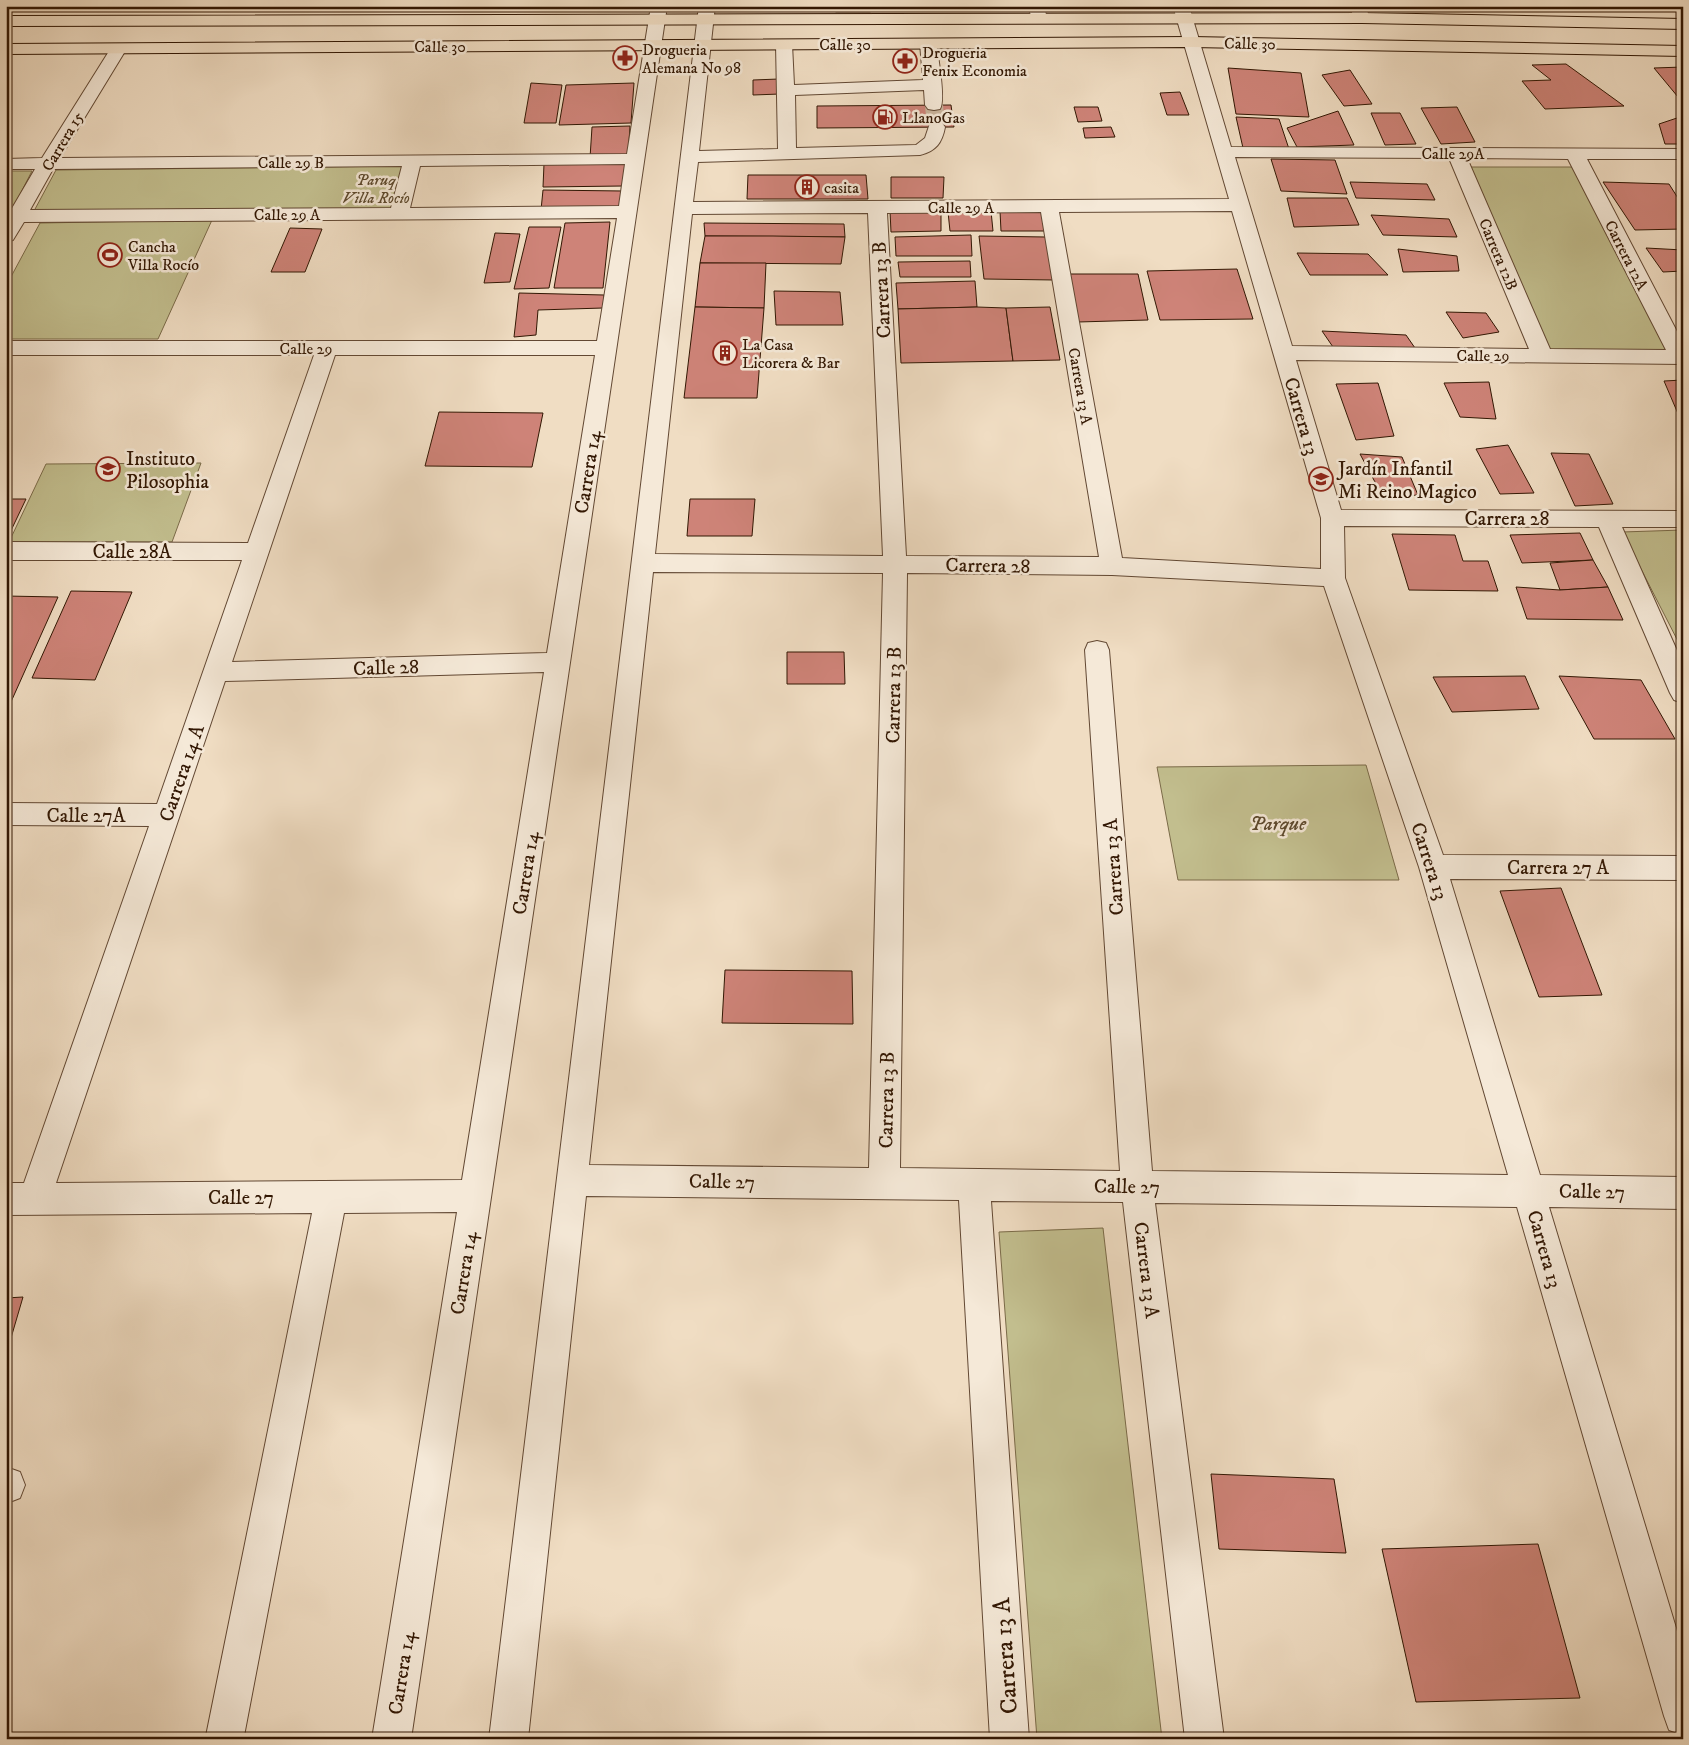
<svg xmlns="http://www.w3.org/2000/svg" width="1689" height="1745" viewBox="0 0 1689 1745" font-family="'IM FELL DW Pica',serif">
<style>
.green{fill:#c2be8e;stroke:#7a6a48}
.building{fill:#ce8378;stroke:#321703}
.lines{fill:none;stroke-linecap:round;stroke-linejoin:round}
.minor-tunnel{stroke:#cab59d;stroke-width:18;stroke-dasharray:18 9;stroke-linecap:butt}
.minor-casing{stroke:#624833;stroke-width:2}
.major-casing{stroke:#321703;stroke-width:2}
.minor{fill:#f5e9d8;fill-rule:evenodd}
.major{fill:#f0ddc3;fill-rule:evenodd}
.labels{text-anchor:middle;stroke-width:5;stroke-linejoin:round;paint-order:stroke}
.far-street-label{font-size:16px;fill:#321703;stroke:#f5e9d8}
.far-poi-label{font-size:16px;fill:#321703;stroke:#f5e9d8;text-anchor:start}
.far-park-label{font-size:16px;font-style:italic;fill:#5d492d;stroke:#f5e9d8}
.street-label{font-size:20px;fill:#321703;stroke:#f5e9d8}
.poi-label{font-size:20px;fill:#321703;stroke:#f5e9d8;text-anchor:start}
.park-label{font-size:20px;font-style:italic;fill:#5d492d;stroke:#f5e9d8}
.near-street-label{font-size:24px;fill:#321703;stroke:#f5e9d8}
</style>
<rect width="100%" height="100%" fill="#f0ddc3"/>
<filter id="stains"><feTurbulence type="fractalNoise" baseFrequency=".004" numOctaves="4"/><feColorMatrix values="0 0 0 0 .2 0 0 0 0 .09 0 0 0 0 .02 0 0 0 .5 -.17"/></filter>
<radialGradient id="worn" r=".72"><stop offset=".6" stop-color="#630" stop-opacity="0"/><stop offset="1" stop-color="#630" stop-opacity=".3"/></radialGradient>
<g class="green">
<polygon points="404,166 392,209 34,211 56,170"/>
<polygon points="1466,167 1576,167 1669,352 1548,352"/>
<polygon points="6,171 32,171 12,210 6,210"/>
<polygon points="212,220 158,339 6,339 6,286 40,223"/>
<polygon points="201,463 172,542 9,542 46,464"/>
<polygon points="1683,530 1683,651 1622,532"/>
<polygon points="1366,765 1399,880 1178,880 1157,767"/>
<polygon points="1103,1228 1162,1739 1037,1739 999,1232"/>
</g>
<g class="building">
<rect x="836" y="6" width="34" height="6"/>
<polygon points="906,6 935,6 936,10 907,11"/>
<polygon points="939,6 973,6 973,9 939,10"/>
<polygon points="1566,64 1624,106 1545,109 1522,81 1551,80 1532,65"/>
<polygon points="1683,67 1683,103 1654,68"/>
<polygon points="1228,68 1301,73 1309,117 1236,114"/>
<polygon points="1350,70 1372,104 1344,106 1322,75"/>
<polygon points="779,79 780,94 753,95 753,80"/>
<polygon points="531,83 562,85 556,123 524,123"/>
<polygon points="634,83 631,123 559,125 566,85"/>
<polygon points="1180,92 1189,115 1167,115 1160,93"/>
<polygon points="951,105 954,127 817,128 817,106"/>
<polygon points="1074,107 1098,107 1102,121 1078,122"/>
<polygon points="1457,107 1475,142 1441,144 1421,108"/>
<polygon points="1338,111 1354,145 1297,147 1287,128"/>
<polygon points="1371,113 1400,113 1416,144 1385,145"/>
<polygon points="1683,116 1683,144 1665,144 1659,124"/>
<polygon points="1236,117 1279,119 1289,149 1243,148"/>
<polygon points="630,126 628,157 590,158 592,127"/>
<polygon points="1111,127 1115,137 1085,138 1083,128"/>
<polygon points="1271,159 1335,160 1347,194 1281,191"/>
<polygon points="625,163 623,186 543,187 544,164"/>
<polygon points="748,175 866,175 868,199 747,199"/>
<polygon points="891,177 944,177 943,198 891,198"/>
<polygon points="1350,182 1427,184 1435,200 1356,198"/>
<polygon points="1603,182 1669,184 1683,206 1683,229 1635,230"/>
<polygon points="543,190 623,191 621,210 541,210"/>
<polygon points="1287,198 1347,198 1359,225 1294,227"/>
<polygon points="1044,210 1047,231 1001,231 1000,211"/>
<polygon points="890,211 941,212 941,231 891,232"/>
<polygon points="991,211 993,231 950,231 948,212"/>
<polygon points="1371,215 1449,219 1457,237 1383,235"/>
<polygon points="610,222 603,288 554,288 565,223"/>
<polygon points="704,223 844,224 845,237 705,236"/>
<polygon points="529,227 561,227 549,288 514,289"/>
<polygon points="290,228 322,229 305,272 271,272"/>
<polygon points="495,233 520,234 510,282 484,283"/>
<polygon points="971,235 972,256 896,256 895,237"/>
<polygon points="705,236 773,236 845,237 841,264 700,263"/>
<polygon points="979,236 1046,237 1054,280 984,279"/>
<polygon points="1646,248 1683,250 1683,271 1663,272"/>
<polygon points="1398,249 1457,256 1459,271 1403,272"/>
<polygon points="1297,253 1368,254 1388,275 1310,275"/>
<polygon points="970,261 971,277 900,277 898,262"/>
<polygon points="700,263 766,263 764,308 695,307"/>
<polygon points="1237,269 1253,319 1160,320 1147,271"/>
<polygon points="1070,274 1138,274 1148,320 1078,322"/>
<polygon points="975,281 977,307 898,309 896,283"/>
<polygon points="774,291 840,292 843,325 776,325"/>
<polygon points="519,293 604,295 603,308 538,310 536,335 514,337"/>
<polygon points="695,307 764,308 757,398 684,398"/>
<polygon points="977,307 1006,308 1013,361 901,363 898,309"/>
<polygon points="1050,307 1060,360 1013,361 1006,308"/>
<polygon points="1446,312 1486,313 1499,332 1463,338"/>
<polygon points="1322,331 1406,335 1415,348 1333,347"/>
<polygon points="1683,380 1683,423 1682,423 1664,381"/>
<polygon points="1489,382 1496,419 1460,417 1444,383"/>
<polygon points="1378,383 1394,436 1356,440 1336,384"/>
<polygon points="439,412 543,413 532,467 425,466"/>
<polygon points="1508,445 1534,493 1500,494 1476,449"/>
<polygon points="1551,453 1589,454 1613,504 1575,506"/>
<polygon points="1360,454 1402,457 1418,495 1383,497"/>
<polygon points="6,499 26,499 6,541"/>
<polygon points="690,499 755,499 752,536 687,536"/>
<polygon points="1580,533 1593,560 1522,563 1510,535"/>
<polygon points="1392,534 1455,535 1463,561 1488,561 1498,591 1409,590"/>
<polygon points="1593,560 1608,587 1560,590 1550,563"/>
<polygon points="1516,587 1560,590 1608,587 1623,620 1527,619"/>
<polygon points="71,591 132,592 95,680 32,678"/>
<polygon points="6,596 58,597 6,713"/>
<polygon points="787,652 844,652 845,684 787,684"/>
<polygon points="1525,676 1539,709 1452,712 1433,677"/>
<polygon points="1559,676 1641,680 1675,739 1594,739"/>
<polygon points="1561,888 1602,995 1539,997 1500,891"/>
<polygon points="725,970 852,971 853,1024 722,1023"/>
<polygon points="23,1297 6,1355 6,1298"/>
<polygon points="1211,1474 1334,1479 1346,1553 1219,1549"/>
<polygon points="1538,1544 1580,1698 1416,1702 1382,1549"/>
</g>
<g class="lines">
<polyline class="minor-tunnel" points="934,105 936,127"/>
<g class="minor-casing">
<g id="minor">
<path d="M 651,6 L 667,6 L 411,1739 L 372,1739 L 457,1212 L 344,1213 L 244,1736 L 243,1739 L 207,1739 L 206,1736 L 312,1213 L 6,1215 L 6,1183 L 24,1183 L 149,826 L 6,825 L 6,803 L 157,804 L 242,560 L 6,560 L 6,542 L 248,543 L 314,355 L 6,355 L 6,341 L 597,341 L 617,218 L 24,222 L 13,240 L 6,242 L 6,210 L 11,210 L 35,169 L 6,169 L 6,159 L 42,158 L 111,48 L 113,44 L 125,44 L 127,48 L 60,158 L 627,154 ZM 625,164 L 619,206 L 410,208 L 420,166 ZM 402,166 L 391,208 L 30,210 L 53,169 ZM 335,355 L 595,355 L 547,653 L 232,662 ZM 544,672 L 462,1180 L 56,1183 L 225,681 Z"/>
<path d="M 699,6 L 715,6 L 699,151 L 778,149 L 776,44 L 778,40 L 790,40 L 792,44 L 794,85 L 923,80 L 920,43 L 922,39 L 934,39 L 936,43 C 938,56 946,100 940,109 L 934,110 L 928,109 L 925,105 L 924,90 L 795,95 L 796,148 L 916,145 L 925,138 L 930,123 L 936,122 L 942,123 L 945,127 C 942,143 936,151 920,155 L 698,162 L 693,202 L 1229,199 L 1173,6 L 1189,6 L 1231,147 L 1683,149 L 1683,159 L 1587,159 L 1683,343 L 1683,364 L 1296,360 L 1341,510 L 1683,511 L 1683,527 L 1622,527 L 1683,664 L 1683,703 L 1674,700 L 1670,693 L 1599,527 L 1344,526 L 1345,578 L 1443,855 L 1683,856 L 1683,880 L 1450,879 L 1540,1175 L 1683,1177 L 1683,1209 L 1549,1207 L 1683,1651 L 1683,1735 L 1669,1730 L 1664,1716 L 1517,1207 L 1155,1203 L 1224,1739 L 1185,1739 L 1123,1202 L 991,1201 L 1029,1739 L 990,1739 L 959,1200 L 586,1196 L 528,1739 L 489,1739 ZM 1235,157 L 1449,158 L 1529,349 L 1292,346 ZM 1467,158 L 1568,159 L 1666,350 L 1550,349 ZM 1232,211 L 1321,518 L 1321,569 L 1122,558 L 1059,212 ZM 1041,212 L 1099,557 L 906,556 L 887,213 ZM 868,213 L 883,556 L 655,554 L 692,214 ZM 653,572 L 883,573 L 869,1168 L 589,1165 ZM 907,573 L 1112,575 L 1324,586 L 1419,867 L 1508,1175 L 1152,1171 L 1109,650 L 1106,643 L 1097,641 L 1088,643 L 1085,650 L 1120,1171 L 900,1168 Z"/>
<polygon points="1028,6 1044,6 1047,19 1045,22 1033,22"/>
<polygon points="1349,6 1365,6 1370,18 1368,21 1356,21"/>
<polygon points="6,1467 20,1472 25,1485 20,1498 7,1503"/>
</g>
</g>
<g class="major-casing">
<g id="major">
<polygon points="1362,13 1683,19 1683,29 1362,23 6,26 6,16"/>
<polygon points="1192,37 1683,46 1683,56 1192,47 6,54 6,44"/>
</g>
</g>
<use href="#minor" class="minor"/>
<use href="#major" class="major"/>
</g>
<defs>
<g id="pharmacy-ring" transform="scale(1.25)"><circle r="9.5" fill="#f5e9d8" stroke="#8f2418" stroke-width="1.5"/><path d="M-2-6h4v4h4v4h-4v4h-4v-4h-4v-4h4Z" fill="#8f2418"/></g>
<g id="fuel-ring" transform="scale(1.25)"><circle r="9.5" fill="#f5e9d8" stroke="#8f2418" stroke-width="1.5"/><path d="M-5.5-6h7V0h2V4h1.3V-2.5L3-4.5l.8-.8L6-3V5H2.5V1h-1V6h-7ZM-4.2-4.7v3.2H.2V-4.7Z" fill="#8f2418"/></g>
<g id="building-ring" transform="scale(1.25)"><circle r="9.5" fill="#f5e9d8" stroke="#8f2418" stroke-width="1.5"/><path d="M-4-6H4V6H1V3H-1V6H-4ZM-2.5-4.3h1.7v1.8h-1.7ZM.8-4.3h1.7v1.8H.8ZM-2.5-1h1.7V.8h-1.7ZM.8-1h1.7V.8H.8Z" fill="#8f2418"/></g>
<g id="stadium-ring" transform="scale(1.25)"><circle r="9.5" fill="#f5e9d8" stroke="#8f2418" stroke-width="1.5"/><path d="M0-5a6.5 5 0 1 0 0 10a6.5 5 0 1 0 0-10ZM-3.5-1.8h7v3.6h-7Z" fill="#8f2418"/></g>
<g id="school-ring" transform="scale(1.25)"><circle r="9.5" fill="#f5e9d8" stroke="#8f2418" stroke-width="1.5"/><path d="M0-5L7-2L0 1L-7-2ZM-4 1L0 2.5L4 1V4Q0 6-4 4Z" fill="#8f2418"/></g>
</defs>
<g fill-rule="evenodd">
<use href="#pharmacy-ring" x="625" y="58"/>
<use href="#pharmacy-ring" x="905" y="61"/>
<use href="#fuel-ring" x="885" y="117"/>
<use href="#building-ring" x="807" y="187"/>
<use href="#stadium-ring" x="110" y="255"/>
<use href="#building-ring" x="725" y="353"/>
<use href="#school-ring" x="108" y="469"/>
<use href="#school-ring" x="1321" y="479"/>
</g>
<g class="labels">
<g class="far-street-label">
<text transform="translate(1250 43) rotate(1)" y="6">Calle 30</text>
<text x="845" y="50">Calle 30</text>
<text x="440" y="52">Calle 30</text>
<text transform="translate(62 141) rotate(-59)" y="6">Carrera 15</text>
<text x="1453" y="159">Calle 29A</text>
<text x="291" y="168">Calle 29 B</text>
<text x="961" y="213">Calle 29 A</text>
<text x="287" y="220">Calle 29 A</text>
<text transform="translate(1499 254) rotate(67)" y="6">Carrera 12B</text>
<text transform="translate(1627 255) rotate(63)" y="6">Carrera 12A</text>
<text x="306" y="354">Calle 29</text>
<text x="1483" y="361">Calle 29</text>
<text transform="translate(1081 386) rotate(80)" y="6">Carrera 13 A</text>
</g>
<g class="far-poi-label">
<text x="642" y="55">Drogueria<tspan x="642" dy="18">Alemana No 98</tspan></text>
<text x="922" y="58">Drogueria<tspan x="922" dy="18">Fenix Economia</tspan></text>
<text x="902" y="123">LlanoGas</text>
<text x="824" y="193">casita</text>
<text x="128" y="252">Cancha<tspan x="128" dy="18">Villa Rocío</tspan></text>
<text x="742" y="350">La Casa<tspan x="742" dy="18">Licorera &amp; Bar</tspan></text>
</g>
<g class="far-park-label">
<text x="376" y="185">Paruq<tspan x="376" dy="18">Villa Rocío</tspan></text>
</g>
<g class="street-label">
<text transform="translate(881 290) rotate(-93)" y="7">Carrera 13 B</text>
<text transform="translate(1302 416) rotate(74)" y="7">Carrera 13</text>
<text transform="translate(587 472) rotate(-81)" y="7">Carrera 14</text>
<text x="1507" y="525">Carrera 28</text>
<text x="132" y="558">Calle 28A</text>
<text transform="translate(988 565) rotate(1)" y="7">Carrera 28</text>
<text transform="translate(386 667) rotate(-2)" y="7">Calle 28</text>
<text transform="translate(893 695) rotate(-89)" y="7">Carrera 13 B</text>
<text transform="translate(181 773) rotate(-71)" y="7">Carrera 14 A</text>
<text x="86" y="822">Calle 27A</text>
<text transform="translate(1430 861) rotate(72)" y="7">Carrera 13</text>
<text transform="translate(1113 867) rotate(-94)" y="7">Carrera 13 A</text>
<text x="1558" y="874">Carrera 27 A</text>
<text transform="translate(525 873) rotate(-81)" y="7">Carrera 14</text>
<text transform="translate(886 1100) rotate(-89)" y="7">Carrera 13 B</text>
<text transform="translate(722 1181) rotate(1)" y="7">Calle 27</text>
<text transform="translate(1127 1186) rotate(1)" y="7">Calle 27</text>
<text transform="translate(1592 1191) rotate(1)" y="7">Calle 27</text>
<text x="241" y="1204">Calle 27</text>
<text transform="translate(1545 1249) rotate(74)" y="7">Carrera 13</text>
<text transform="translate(1147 1270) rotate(83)" y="7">Carrera 13 A</text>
<text transform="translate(463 1273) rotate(-81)" y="7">Carrera 14</text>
<text transform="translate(401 1673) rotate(-81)" y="7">Carrera 14</text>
</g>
<g class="poi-label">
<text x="126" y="465">Instituto<tspan x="126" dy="23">Pilosophia</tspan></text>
<text x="1338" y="475">Jardín Infantil<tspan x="1338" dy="23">Mi Reino Magico</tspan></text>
</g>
<g class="park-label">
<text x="1278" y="830">Parque</text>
</g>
<g class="near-street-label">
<text transform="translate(1005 1656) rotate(-94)" y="8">Carrera 13 A</text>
</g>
</g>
<rect width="1689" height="1745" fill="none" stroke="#f0ddc3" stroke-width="25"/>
<rect x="8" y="8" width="1674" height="1730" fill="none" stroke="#321703" stroke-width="2.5"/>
<rect x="12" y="12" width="1664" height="1720" fill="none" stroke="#321703"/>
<rect width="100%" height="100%" filter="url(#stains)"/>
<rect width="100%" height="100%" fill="url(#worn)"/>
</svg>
